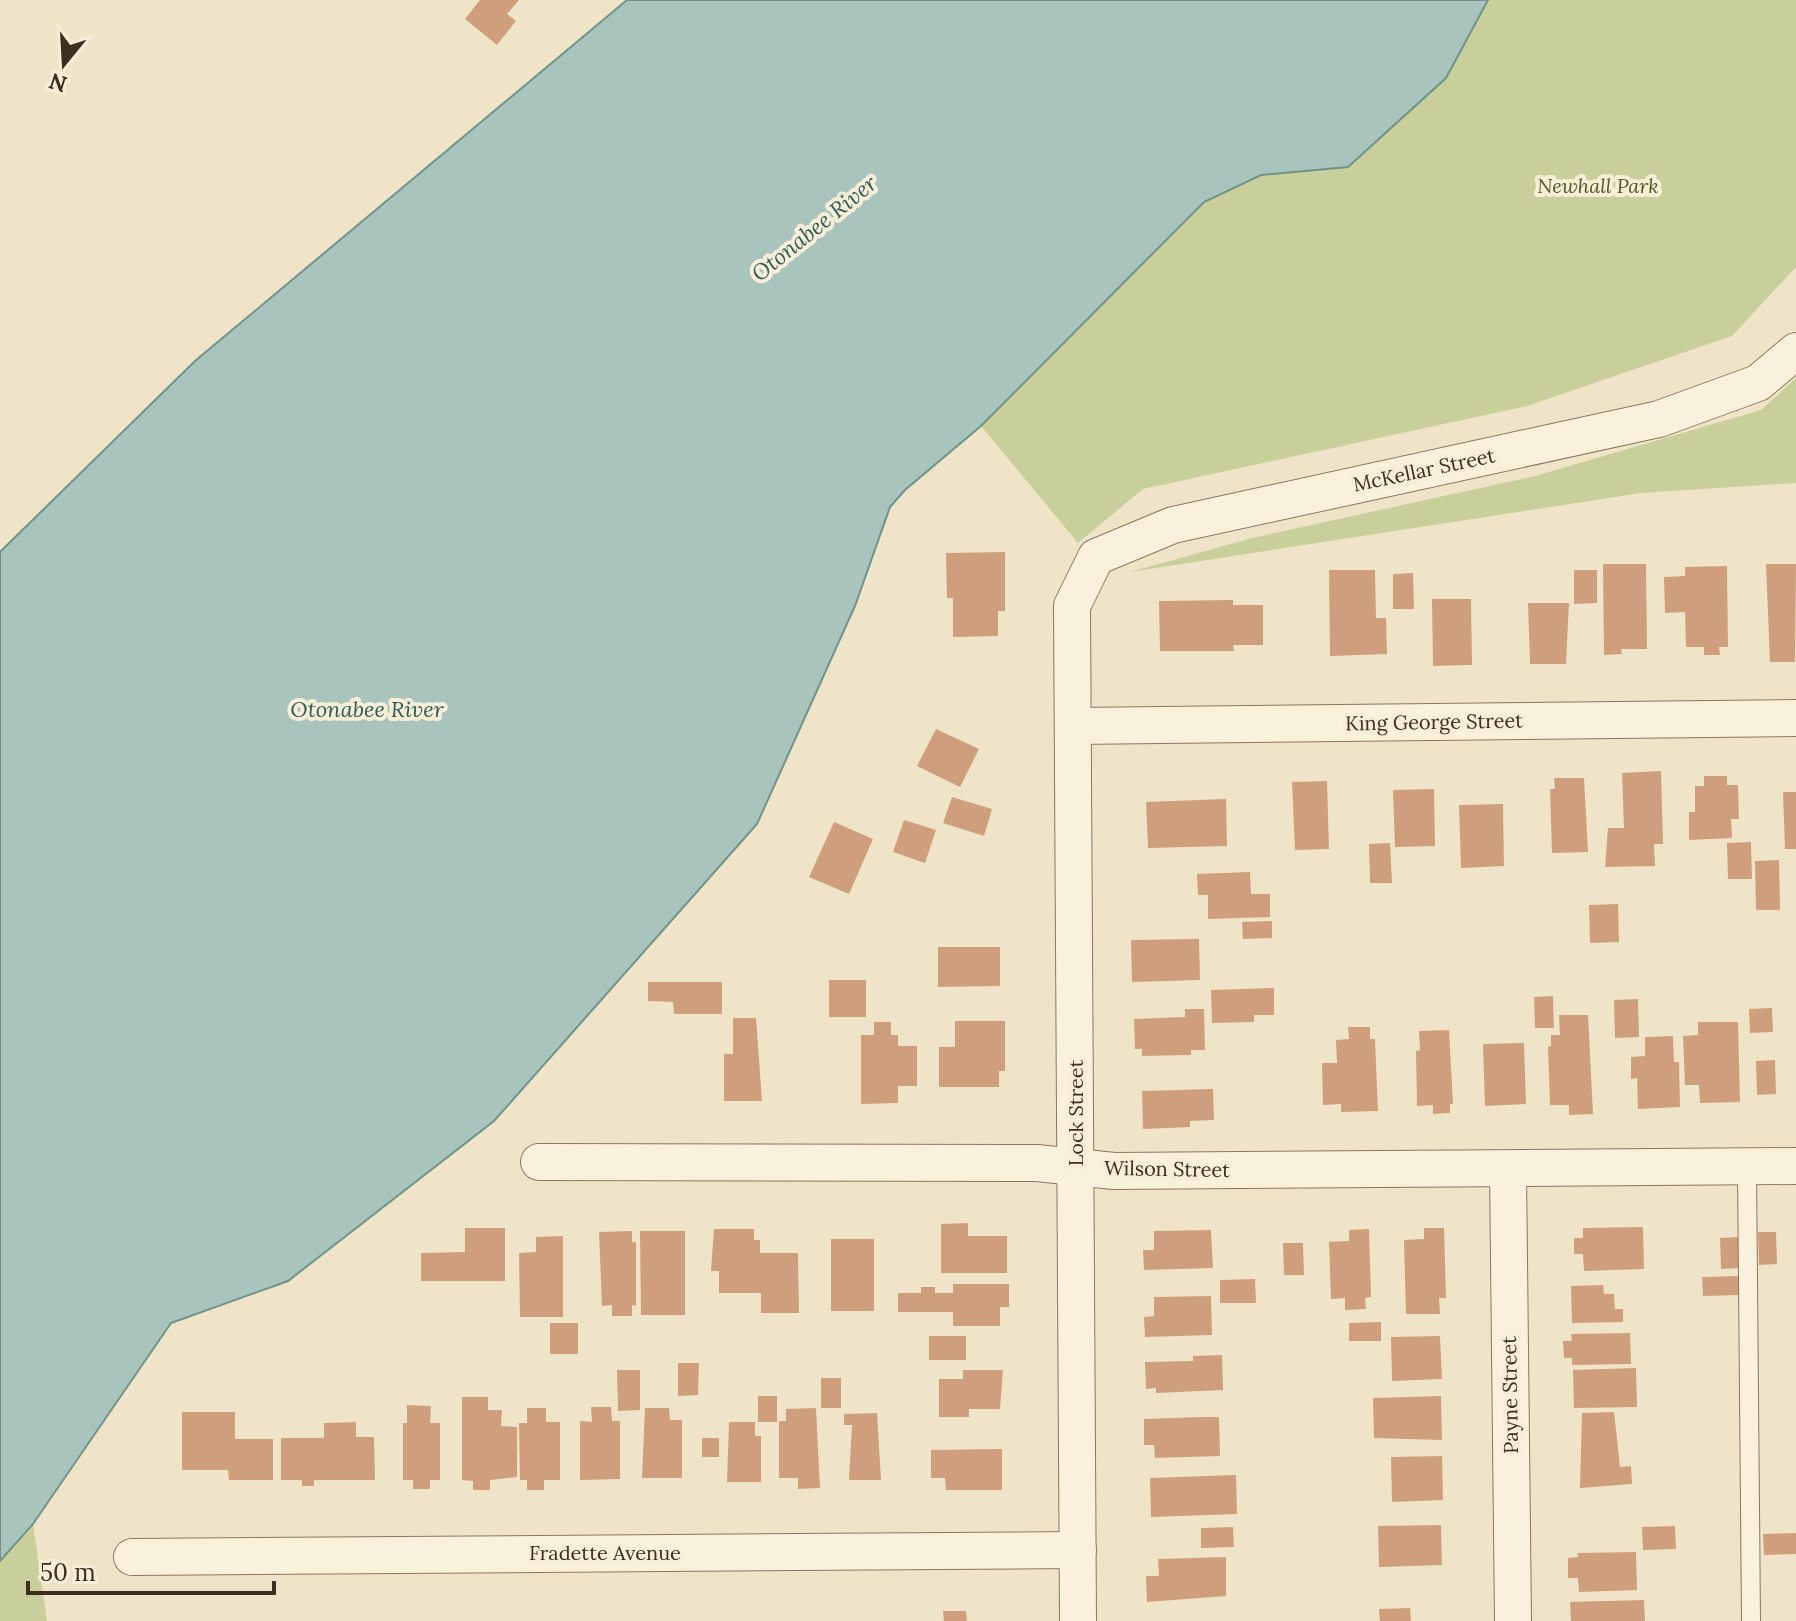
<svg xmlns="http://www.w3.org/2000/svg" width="1796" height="1621" viewBox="0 0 1796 1621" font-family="Lora,serif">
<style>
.green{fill:#c9cf9b}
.water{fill:#a9c4bc;stroke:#6f938a;stroke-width:2}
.building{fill:#cf9f7d}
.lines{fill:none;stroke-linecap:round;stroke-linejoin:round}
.service-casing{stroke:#8d765c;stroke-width:20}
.minor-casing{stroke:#8d765c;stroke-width:38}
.service{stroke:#faf1dc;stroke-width:18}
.minor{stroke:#faf1dc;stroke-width:36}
.labels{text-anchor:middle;stroke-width:8;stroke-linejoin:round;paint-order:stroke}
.park-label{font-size:20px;font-style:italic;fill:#4d5a26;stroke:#f7eed8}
.street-label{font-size:20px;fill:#3d2e20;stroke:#f7eed8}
.water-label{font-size:22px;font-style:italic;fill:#2f5d5a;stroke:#f7eed8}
</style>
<rect width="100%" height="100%" fill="#f0e4c8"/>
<g class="green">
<polygon points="1488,0 1796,0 1796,267 1732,336 1527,406 1143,489 1078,543 981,426 1204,202 1261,175 1348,167 1446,78"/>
<polygon points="1796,378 1796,483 1641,493 1130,572 1252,538 1535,476 1761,410"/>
<polygon points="33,1524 47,1621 0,1621 0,1561"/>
</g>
<polygon class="water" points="627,0 1488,0 1446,78 1348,167 1261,175 1204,202 981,426 905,490 890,507 855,606 757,824 494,1121 288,1281 171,1323 33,1524 0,1561 0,552 195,361"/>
<g class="building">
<polygon points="480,0 519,0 507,14 516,21 497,45 465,19"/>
<polygon points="1005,552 1005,611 998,611 998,636 953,637 953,598 947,598 946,553"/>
<polygon points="1603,564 1646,564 1647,649 1621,649 1622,654 1604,655"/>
<polygon points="1766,564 1796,564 1795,662 1770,662"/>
<polygon points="1727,566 1728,647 1719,647 1720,655 1704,655 1704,647 1686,647 1685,612 1665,613 1664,577 1685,576 1685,567"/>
<polygon points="1329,570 1375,570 1376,618 1386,618 1387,654 1330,656"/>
<polygon points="1574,570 1597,570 1597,603 1574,604"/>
<polygon points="1413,573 1414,609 1393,609 1393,574"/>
<polygon points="1432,599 1471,599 1472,665 1433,666"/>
<polygon points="1233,600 1233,605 1263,605 1263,645 1233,645 1234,651 1160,651 1159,601"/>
<polygon points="1528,603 1569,603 1566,664 1530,664"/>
<polygon points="936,729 979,749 960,787 917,766"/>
<polygon points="1661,771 1663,844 1654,844 1655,866 1605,867 1608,828 1624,828 1622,773"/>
<polygon points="1704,776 1727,776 1727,785 1738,785 1739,819 1731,819 1732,838 1689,840 1689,812 1695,812 1695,786 1704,786"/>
<polygon points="1554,778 1584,778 1588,852 1552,853 1550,789 1555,789"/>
<polygon points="1327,781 1329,849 1295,850 1292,782"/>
<polygon points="1434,789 1435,846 1395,847 1393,790"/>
<polygon points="1783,792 1796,792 1796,849 1785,849"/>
<polygon points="952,797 992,809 984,836 943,823"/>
<polygon points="1226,799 1227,846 1148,848 1146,802"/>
<polygon points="1503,804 1504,866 1461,868 1459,805"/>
<polygon points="904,820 936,830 925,863 893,852"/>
<polygon points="834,822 873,839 849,894 809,877"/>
<polygon points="1751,842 1752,879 1728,879 1727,843"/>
<polygon points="1390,843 1392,883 1370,883 1369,844"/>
<polygon points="1779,860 1780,910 1756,910 1755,861"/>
<polygon points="1250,872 1251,894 1270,894 1270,917 1208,919 1208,895 1198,895 1197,874"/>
<polygon points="1618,904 1619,942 1590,943 1589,905"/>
<polygon points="1272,921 1272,938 1243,939 1242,922"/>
<polygon points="1199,939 1200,980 1132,982 1131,940"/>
<polygon points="938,947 1000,947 1000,986 938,987"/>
<rect x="829" y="980" width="37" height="37"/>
<polygon points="648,982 722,982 722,1014 674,1014 673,1002 648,1001"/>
<polygon points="1274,988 1274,1015 1254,1015 1254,1022 1212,1023 1211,990"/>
<polygon points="1553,996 1554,1028 1535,1028 1534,997"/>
<polygon points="1638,999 1639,1037 1615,1038 1614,1000"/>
<polygon points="1772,1008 1773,1032 1750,1033 1749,1009"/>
<polygon points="1185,1009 1204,1009 1205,1050 1191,1050 1191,1055 1142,1056 1142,1049 1135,1049 1134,1019 1185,1017"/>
<polygon points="1559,1015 1588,1015 1593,1114 1569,1115 1569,1105 1550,1105 1548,1047 1551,1046 1551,1035 1560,1035"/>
<polygon points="733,1018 756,1018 762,1101 724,1101 724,1054 733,1054"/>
<polygon points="955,1021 1005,1021 1005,1071 999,1071 999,1087 939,1087 939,1047 955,1047"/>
<polygon points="874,1022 891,1022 891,1035 898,1035 898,1046 917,1046 917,1086 898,1086 898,1103 861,1104 861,1035 874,1035"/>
<polygon points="1698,1022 1738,1022 1740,1102 1700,1103 1699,1085 1685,1085 1683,1036 1698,1035"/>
<polygon points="1348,1027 1370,1027 1370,1039 1375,1039 1378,1111 1341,1112 1341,1104 1323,1105 1322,1063 1337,1063 1336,1040 1349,1039"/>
<polygon points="1449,1030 1453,1104 1450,1104 1450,1113 1433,1114 1433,1105 1417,1106 1416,1051 1420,1050 1419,1031"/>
<polygon points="1673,1036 1674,1062 1679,1062 1680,1107 1638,1109 1637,1078 1631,1079 1631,1057 1645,1056 1645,1037"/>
<polygon points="1524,1043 1526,1104 1485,1106 1483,1044"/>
<polygon points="1775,1060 1776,1094 1757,1095 1756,1061"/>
<polygon points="1213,1089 1214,1120 1190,1121 1190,1127 1143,1129 1142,1091"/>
<polygon points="968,1223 968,1236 1007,1236 1007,1273 941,1273 941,1224"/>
<polygon points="1643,1227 1644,1269 1584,1271 1583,1254 1574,1254 1574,1238 1583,1238 1583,1228"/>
<polygon points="465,1228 505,1228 505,1281 421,1281 421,1253 465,1252"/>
<polygon points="1424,1228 1444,1228 1446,1298 1439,1298 1440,1314 1406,1314 1404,1240 1424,1239"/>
<polygon points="714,1229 754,1229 754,1240 760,1240 760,1253 798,1253 799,1313 761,1313 761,1293 719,1293 719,1271 711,1271"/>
<polygon points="1369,1229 1371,1297 1365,1298 1366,1309 1345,1310 1345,1298 1331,1299 1329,1242 1349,1241 1349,1230"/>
<polygon points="1211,1230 1213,1268 1144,1270 1143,1250 1154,1250 1154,1231"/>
<polygon points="632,1231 632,1242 636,1242 636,1306 632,1305 632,1316 612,1316 612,1305 602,1306 599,1232"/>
<polygon points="640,1231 685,1231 685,1315 641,1315"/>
<polygon points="1758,1232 1776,1232 1777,1264 1759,1265"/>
<polygon points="563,1236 563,1317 520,1317 519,1253 536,1252 536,1237"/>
<polygon points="1740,1237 1740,1268 1721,1269 1720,1238"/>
<rect x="831" y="1239" width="43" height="72"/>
<polygon points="1283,1243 1303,1243 1304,1275 1284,1275"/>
<polygon points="1739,1276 1739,1295 1703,1296 1702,1277"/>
<polygon points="1255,1279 1256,1303 1220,1303 1220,1280"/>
<polygon points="953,1284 1009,1284 1009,1307 1000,1307 1000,1326 953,1326 953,1312 898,1312 898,1293 921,1293 921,1287 935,1287 935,1293 953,1293"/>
<polygon points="1603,1285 1604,1294 1614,1294 1615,1309 1623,1309 1623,1322 1572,1323 1571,1286"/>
<polygon points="1211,1296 1212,1335 1145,1337 1144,1317 1154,1316 1154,1297"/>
<polygon points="1381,1322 1381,1341 1349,1341 1349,1323"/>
<rect x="550" y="1323" width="28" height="31"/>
<polygon points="1630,1333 1631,1364 1572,1365 1572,1358 1564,1358 1563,1341 1572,1341 1571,1334"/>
<rect x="929" y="1336" width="37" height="24"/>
<polygon points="1440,1336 1442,1379 1392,1381 1391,1337"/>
<polygon points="1222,1355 1223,1390 1156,1393 1156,1388 1146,1389 1145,1362 1193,1361 1193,1356"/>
<polygon points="678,1363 699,1363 698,1395 678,1396"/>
<polygon points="1636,1368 1637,1407 1574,1408 1573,1370"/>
<polygon points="617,1370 640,1370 640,1410 618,1411"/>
<polygon points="963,1370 1003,1370 1000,1409 969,1409 969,1417 939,1417 939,1379 963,1379"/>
<rect x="821" y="1378" width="20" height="30"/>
<rect x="758" y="1396" width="19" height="26"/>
<polygon points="1441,1396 1442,1440 1374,1438 1373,1398"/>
<polygon points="462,1397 488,1397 488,1410 502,1410 501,1426 517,1427 517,1477 490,1480 490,1490 473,1490 473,1481 462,1480"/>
<polygon points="407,1405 431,1406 430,1423 440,1423 440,1480 430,1480 430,1489 413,1489 413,1480 403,1480 403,1423 407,1423"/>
<polygon points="591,1407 611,1407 612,1421 620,1421 620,1479 580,1480 580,1421 592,1422"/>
<polygon points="527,1408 546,1408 546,1422 560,1422 560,1480 544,1480 544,1490 527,1490 527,1480 520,1480 519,1423 527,1423"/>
<polygon points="645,1408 669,1408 670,1420 682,1420 682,1478 642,1478"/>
<polygon points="816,1408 820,1488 798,1489 798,1478 779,1478 779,1421 786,1421 786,1409"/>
<polygon points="182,1412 235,1412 235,1439 273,1439 273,1480 229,1480 228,1470 182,1470"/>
<polygon points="1614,1412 1620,1467 1631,1466 1632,1484 1580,1488 1582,1413"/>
<polygon points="877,1413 881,1480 849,1480 852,1425 844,1425 844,1414"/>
<polygon points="1202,1417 1219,1417 1220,1456 1155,1458 1154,1445 1144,1445 1144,1419"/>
<polygon points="356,1422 356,1437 374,1437 375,1480 314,1480 314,1486 302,1486 302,1480 281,1480 281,1438 324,1438 324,1423"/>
<polygon points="729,1422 755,1422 755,1436 761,1436 761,1482 727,1482"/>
<rect x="702" y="1438" width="17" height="19"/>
<polygon points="1002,1449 1002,1490 946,1490 945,1478 931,1478 931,1450"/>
<polygon points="1442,1456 1443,1500 1392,1502 1391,1457"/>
<polygon points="1236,1475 1237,1514 1151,1517 1150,1478"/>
<polygon points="1441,1525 1442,1565 1379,1567 1378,1526"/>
<polygon points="1675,1526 1676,1549 1643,1550 1642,1527"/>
<polygon points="1233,1527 1234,1547 1201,1548 1201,1528"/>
<polygon points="1796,1533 1796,1554 1764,1555 1763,1534"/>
<polygon points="1636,1552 1637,1590 1579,1592 1578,1578 1568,1578 1568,1558 1578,1557 1577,1553"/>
<polygon points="1226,1557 1226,1596 1147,1602 1146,1576 1159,1576 1158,1559"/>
<polygon points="1644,1600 1645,1621 1571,1621 1570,1602"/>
<polygon points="1410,1608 1411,1621 1380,1621 1379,1609"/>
<polygon points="943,1611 966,1611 967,1621 944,1621"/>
</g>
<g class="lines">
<g class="service-casing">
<polyline id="service" points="1747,1166 1751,1621"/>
</g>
<g class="minor-casing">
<g id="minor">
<polyline points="1073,726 1796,718"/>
<polyline points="539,1162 1037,1163 1114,1171 1796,1166"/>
<polyline points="1508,1169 1513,1621"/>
<polyline points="132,1557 1078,1550"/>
<polyline points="1078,1621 1072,606 1096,557 1173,525 1659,419 1758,383 1796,351"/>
</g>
</g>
<use href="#service" class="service"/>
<use href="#minor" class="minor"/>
</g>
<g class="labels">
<g class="park-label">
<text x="1598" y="193">Newhall Park</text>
</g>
<g class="street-label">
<text transform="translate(1424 470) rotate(-12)" y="7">McKellar Street</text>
<text transform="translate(1434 722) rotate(-1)" y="7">King George Street</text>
<text transform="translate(1076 1113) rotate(-90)" y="7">Lock Street</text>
<text transform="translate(1167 1169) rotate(1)" y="7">Wilson Street</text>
<text transform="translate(1510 1395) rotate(-91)" y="7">Payne Street</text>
<text x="605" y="1560">Fradette Avenue</text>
</g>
<g class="water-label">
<text transform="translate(814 228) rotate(-39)" y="8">Otonabee River</text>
<text x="367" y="717">Otonabee River</text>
</g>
</g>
<g transform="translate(64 64) rotate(198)" stroke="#f7eed8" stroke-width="6" paint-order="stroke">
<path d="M0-6L14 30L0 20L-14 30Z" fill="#3d2e20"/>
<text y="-12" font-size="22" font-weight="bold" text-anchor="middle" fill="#3d2e20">N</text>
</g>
<path d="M28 1581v12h246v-12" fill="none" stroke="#3d2e20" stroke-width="4"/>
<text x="40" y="1581" font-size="24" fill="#3d2e20" stroke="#f7eed8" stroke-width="6" paint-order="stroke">50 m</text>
</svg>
